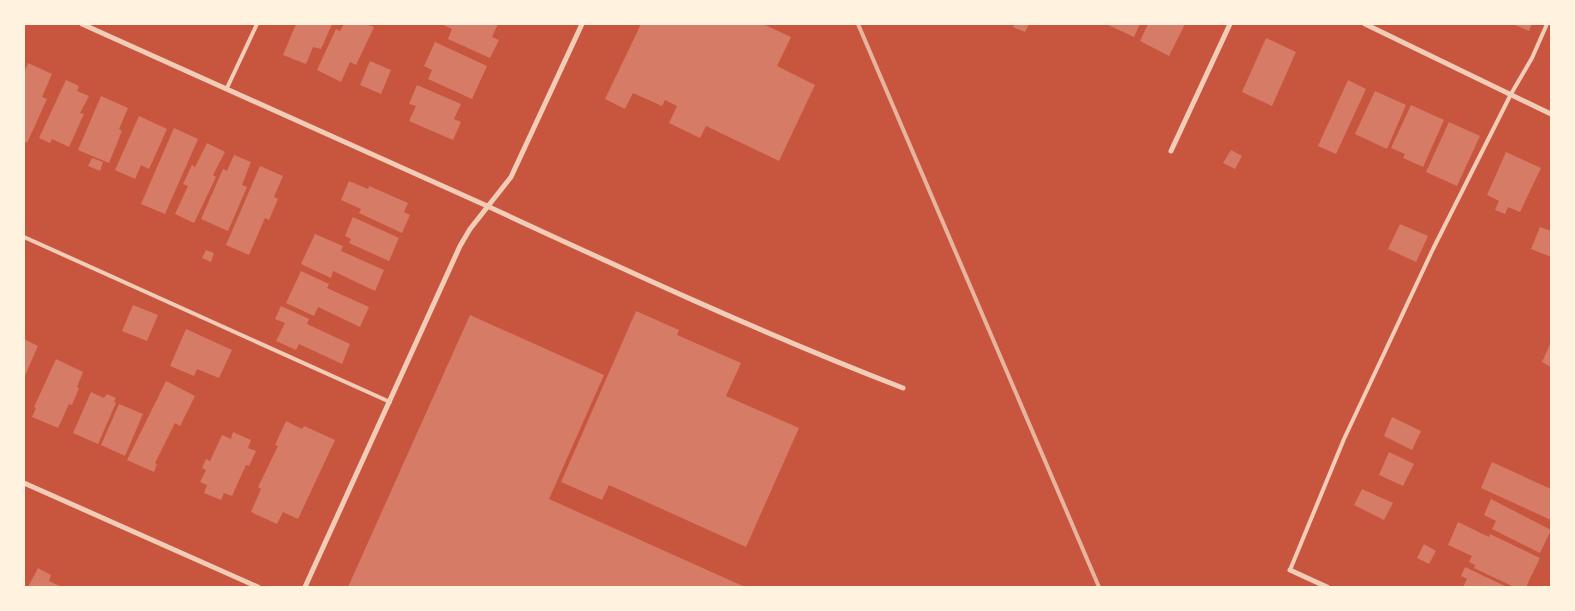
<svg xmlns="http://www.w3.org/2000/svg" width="1575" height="611" viewBox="0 0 1575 611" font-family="Mulish,sans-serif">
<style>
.building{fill:#d67c66}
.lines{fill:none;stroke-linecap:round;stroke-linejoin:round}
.service{stroke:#f1ccb7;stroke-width:4}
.minor{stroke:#f1ccb7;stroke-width:5}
.rail{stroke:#e9b49f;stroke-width:4}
</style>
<rect width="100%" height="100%" fill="#c8553d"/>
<g class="building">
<polygon points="296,24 332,24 321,49 313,47 306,64 283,55"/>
<polygon points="344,24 366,24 374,27 356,65 350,62 341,82 317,70 336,29 340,31"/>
<polygon points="442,24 498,24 492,37 499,40 490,58 448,39 452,29"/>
<polygon points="641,24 763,24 791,37 777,66 815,85 779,161 706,126 700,138 669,123 677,106 665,100 662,106 633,93 625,109 605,99"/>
<polygon points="1015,24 1029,24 1025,32 1013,27"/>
<polygon points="1106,24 1140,24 1134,37"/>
<polygon points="1148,24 1185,24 1169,56 1140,41"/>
<polygon points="1513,24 1532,24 1529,31"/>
<polygon points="1266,38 1296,52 1272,106 1242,92"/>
<polygon points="435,42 487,66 472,99 428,79 432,70 424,66"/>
<polygon points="370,61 391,70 381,94 360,85"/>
<polygon points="28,63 52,74 42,97 47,99 27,143 24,141 24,73"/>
<polygon points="66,80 79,86 77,91 89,96 80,113 84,114 69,147 52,139 50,143 39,138"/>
<polygon points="1348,80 1366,89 1336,154 1318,146"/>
<polygon points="417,85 461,104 454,119 461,122 453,140 409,121 416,106 409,104"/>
<polygon points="1375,91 1406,105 1387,149 1355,134"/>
<polygon points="101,96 128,108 119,129 122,131 109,163 78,150"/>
<polygon points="1411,105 1444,120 1423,167 1403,158 1405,154 1391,148"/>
<polygon points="139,116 167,129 149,169 141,165 135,179 115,170"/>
<polygon points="1449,122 1480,136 1457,186 1426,172"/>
<polygon points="174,128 198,139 165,214 141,204"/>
<polygon points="207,143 225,152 213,175 216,177 194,223 175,214 188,186 183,184 192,165 195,167"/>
<polygon points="1231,150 1242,156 1235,169 1223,163"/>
<polygon points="1506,152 1541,168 1520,212 1508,207 1505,214 1495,210 1499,201 1487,195"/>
<polygon points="234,155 251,162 242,185 247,187 228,231 201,219 223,169 227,171"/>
<polygon points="92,158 103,162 100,171 88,166"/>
<polygon points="260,166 283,176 274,197 278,199 269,220 265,218 249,255 226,245"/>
<polygon points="349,181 368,189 369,186 408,203 404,212 410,215 402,233 359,213 361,209 341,200"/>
<polygon points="353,217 399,238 389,261 349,243 351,239 345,236"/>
<polygon points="1400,224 1428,236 1416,262 1388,249"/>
<polygon points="1540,227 1551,231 1551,257 1531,249"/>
<polygon points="315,234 343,246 341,251 384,270 375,291 333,271 331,278 301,264"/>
<polygon points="206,250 214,253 211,262 202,258"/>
<polygon points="301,271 329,284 327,288 369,307 360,327 318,307 314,316 286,303"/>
<polygon points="133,305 158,315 147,341 122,331"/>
<polygon points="281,306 309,319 307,324 350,344 342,364 299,344 296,350 276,341 285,323 275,319"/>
<polygon points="636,311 679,330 677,335 741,363 726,396 799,428 746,547 609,485 602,500 561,482"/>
<polygon points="470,315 604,375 549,499 745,587 348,587"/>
<polygon points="186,329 232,350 219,378 197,369 194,376 170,366"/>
<polygon points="24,339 38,346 24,378"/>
<polygon points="1551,342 1551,367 1542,362"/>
<polygon points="56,359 83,372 77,387 79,388 72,405 69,404 58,428 32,417 36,408 34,407"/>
<polygon points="166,381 195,396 180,426 175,423 155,463 157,464 154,472 127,460"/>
<polygon points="91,392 104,398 107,394 116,398 114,402 116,403 98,444 73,433"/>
<polygon points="119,404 143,414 125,456 101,445"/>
<polygon points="1392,417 1421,431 1412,450 1384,436"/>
<polygon points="286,421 302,429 304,426 335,440 298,519 283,512 277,524 251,512 261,489 258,487 278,446 275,445"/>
<polygon points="233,432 251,440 248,448 256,451 249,466 246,465 232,496 224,493 221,500 204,493 207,485 200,482 206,470 202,468 206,459 210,461 222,435 231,439"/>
<polygon points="1389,452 1414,464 1403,486 1379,475"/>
<polygon points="1492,462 1551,489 1551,520 1481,488"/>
<polygon points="1362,489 1393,503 1384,520 1354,505"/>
<polygon points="1491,499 1551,530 1540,553 1492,529 1496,521 1484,515"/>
<polygon points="1458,522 1489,537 1490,534 1540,558 1526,587 1514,587 1474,568 1475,565 1469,562 1472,556 1448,545"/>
<polygon points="1424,544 1436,551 1429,564 1417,558"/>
<polygon points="1465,567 1507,587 1463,587 1467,579 1461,576"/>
<polygon points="38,568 51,575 49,581 62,587 28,587"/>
</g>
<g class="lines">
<g class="service">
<polyline points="227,88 257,24"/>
<polyline points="24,237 390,402"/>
<polyline points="1290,570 1344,439 1433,249 1511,94 1532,58 1547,24"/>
</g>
<g class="minor">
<path d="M 82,24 C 216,85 351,144 485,205 C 623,269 761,333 903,388"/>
<polyline points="1365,24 1551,114"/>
<polyline points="1171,151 1230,24"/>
<polyline points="24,483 258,587"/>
<polyline points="1290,570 1327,587"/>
<polyline points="305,587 460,246 470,229 511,177 582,24"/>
</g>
<polyline class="rail" points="858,24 1099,587"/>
</g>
<rect width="1575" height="611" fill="none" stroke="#fff3e0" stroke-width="50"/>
</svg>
